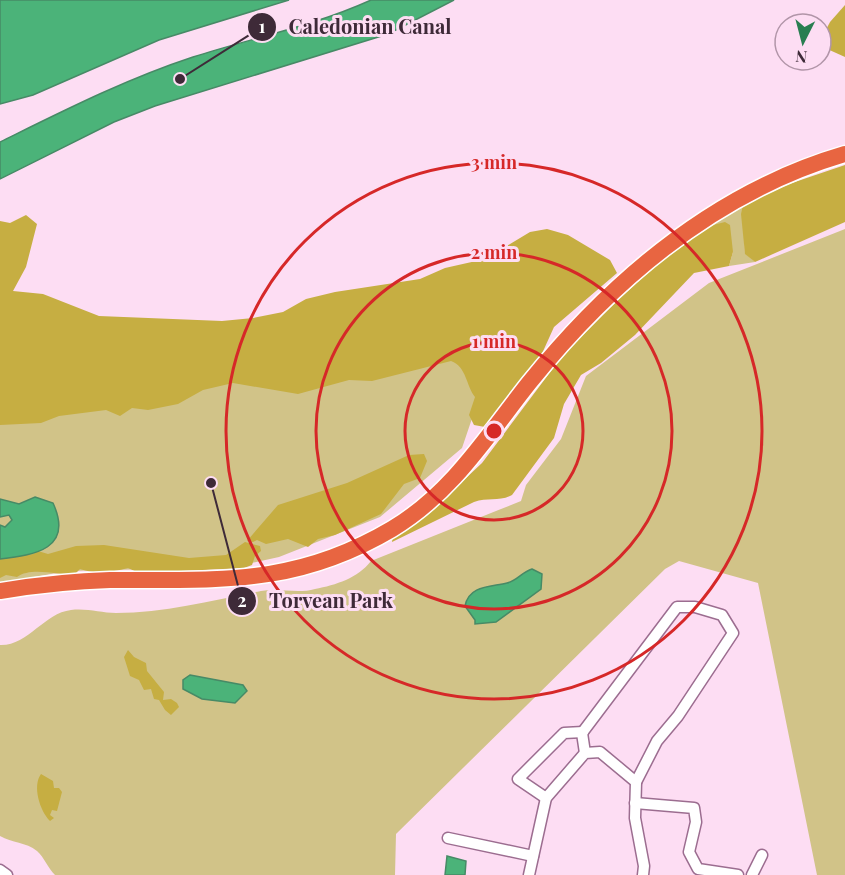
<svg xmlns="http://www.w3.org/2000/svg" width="845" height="875" viewBox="0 0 845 875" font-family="'Playfair Display',serif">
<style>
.green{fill:#d1c388}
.forest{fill:#c6ae42}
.water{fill:#4bb379;stroke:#478a66;stroke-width:1.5}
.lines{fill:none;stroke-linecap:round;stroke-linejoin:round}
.minor-casing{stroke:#9c6d90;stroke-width:13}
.highway-casing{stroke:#fff;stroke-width:19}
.minor{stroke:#fff;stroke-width:10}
.highway{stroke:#e86541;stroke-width:16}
.ring{fill:none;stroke:#d62828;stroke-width:3}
.centre{fill:#d62828;stroke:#fdddf3;stroke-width:3}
.ring-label{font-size:18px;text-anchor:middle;font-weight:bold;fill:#d62828;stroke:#fdddf3;stroke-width:6;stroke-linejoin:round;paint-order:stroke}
.leader{fill:none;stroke:#3e2a38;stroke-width:2}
.callout-dot{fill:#3e2a38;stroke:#fdddf3;stroke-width:2}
.mark-label{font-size:18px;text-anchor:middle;font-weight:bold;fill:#fff}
.callout-label{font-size:20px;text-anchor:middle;font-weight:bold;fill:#3e2a38;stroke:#fdddf3;stroke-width:6;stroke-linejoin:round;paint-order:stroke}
</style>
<rect width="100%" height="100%" fill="#fdddf3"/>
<g class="green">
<polygon points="743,205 745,253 755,262 729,266 733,252 709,226"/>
<path d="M 845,229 L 845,875 L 817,875 L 758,583 L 679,561 L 665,569 L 396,834 L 395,875 L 55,875 C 48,868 44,857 37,851 C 26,842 12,843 0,836 L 0,645 C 28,646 44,613 71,610 C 87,608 101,613 116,613 C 165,613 214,600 261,591 C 279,588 298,594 315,589 C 336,585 358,578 371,561 L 521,501 L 526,485 L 561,439 L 586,376 L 709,283 Z"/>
<polygon points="456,357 482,389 462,448 380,517 279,557 234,567 68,571 0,583 0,420 226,379"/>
</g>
<g class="forest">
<polygon points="845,5 845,57 825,48 821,39 830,22"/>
<polygon points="845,165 845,222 755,262 745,254 741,214 743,205 789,184"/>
<path d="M 26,215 L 37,224 L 26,267 L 13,291 L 43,294 L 99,316 L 222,321 L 253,318 L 283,312 L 306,299 L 335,292 L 420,279 L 445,268 L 485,259 L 530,232 L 547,229 L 568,235 L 610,260 L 617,273 L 554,327 L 540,358 L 485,427 L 474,425 L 469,415 L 475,397 C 466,386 467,367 451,361 L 372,381 L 349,380 L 298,394 L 233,383 L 203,390 L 178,404 L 148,410 L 132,408 L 120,416 L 106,410 L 59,416 L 41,423 L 0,425 L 0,221 L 10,223 Z"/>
<path d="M 725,222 L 730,225 L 733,252 L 729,266 L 694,273 L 635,335 L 601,363 L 581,375 L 564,404 L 554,438 L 512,495 C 499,502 488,497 474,502 L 392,542 L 393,535 L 449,494 L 482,463 L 563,355 L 616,302 L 666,256 L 709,226 Z"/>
<polygon points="424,454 427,461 420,478 404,484 381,514 335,535 318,539 308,547 288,539 266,544 257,540 253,542 247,541 278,505 347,483 409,455"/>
<path d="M 245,542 L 260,546 L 261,551 L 255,556 L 252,565 L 244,568 L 139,573 L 128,568 C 112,572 97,575 80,569 L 73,576 C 58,574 30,567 17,577 L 6,575 L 0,578 L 0,559 L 33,554 L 38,551 L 48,554 L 76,546 L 104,545 L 189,558 L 226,555 Z"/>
<polygon points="128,650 134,657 146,663 147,671 164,692 163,700 171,699 177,703 179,707 171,715 165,710 159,700 154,699 151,689 144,690 139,680 130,676 124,657"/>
<path d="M 41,774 L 53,781 L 54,788 L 59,788 L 62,792 L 57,811 L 52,810 L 50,815 L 54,818 L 50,821 C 40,811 32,786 41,774 Z"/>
</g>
<g class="water">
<polygon points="0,0 289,0 159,40 33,95 0,104"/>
<path d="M 371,0 L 454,0 L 388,34 L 155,106 L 114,122 L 0,179 L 0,142 C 63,111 126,79 193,57 C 252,38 314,26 371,0 Z"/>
<path d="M 35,497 L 53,503 C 74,549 35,555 0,559 L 0,525 L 5,527 L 12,520 L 9,515 L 0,517 L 0,499 L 19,504 Z"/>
<path d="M 532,569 L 542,574 L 541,589 L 496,622 L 475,624 L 475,620 L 465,606 C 469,585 491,587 507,583 C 517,581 522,572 532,569 Z"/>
<polygon points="190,675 243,685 247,691 235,703 202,699 183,689 183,680"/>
<polygon points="447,856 466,861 465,875 445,875"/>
</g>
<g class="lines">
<g class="minor-casing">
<g id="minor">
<polyline points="585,753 582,733 677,607 695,607 722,615 733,633 678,716 657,741 636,782"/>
<polyline points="546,798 518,779 564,733 583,732"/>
<polyline points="635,803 694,808 696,822 689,852 698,869 738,875"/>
<polyline points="448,838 533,856"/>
<polyline points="0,870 7,875"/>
<polyline points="529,875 546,798 585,753 600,752 636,782 635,818 644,866 643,875"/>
<polyline points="752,875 762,855"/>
</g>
</g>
<g class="highway-casing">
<path id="highway" d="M 0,591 C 37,585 73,581 110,580 C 218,579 294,587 392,529 C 452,493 487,436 529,383 C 612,280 715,192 845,154"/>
</g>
<use href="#minor" class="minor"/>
<use href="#highway" class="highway"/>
</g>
<g class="ring">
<circle cx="494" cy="431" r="89"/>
<circle cx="494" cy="431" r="178"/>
<circle cx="494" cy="431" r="268"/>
</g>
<circle cx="494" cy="431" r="9" class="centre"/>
<g class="ring-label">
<text x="494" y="169">3 min</text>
<text x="494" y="259">2 min</text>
<text x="494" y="348">1 min</text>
</g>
<path class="leader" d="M180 79L262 27M211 483L242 601"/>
<g class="callout-dot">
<circle cx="180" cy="79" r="6"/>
<circle cx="211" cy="483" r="6"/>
<circle cx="262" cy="27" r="15"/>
<circle cx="242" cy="601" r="15"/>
</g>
<g class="mark-label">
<text x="262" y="33">1</text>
<text x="242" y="607">2</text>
</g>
<g class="callout-label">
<text x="370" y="34">Caledonian Canal</text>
<text x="331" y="608">Torvean Park</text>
</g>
<g transform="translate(803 42) rotate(186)"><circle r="28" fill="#fdddf3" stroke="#b195a8" stroke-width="1.5"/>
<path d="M0-4.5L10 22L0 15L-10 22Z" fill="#297e51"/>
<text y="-9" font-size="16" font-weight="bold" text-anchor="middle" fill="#3e2a38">N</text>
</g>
</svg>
